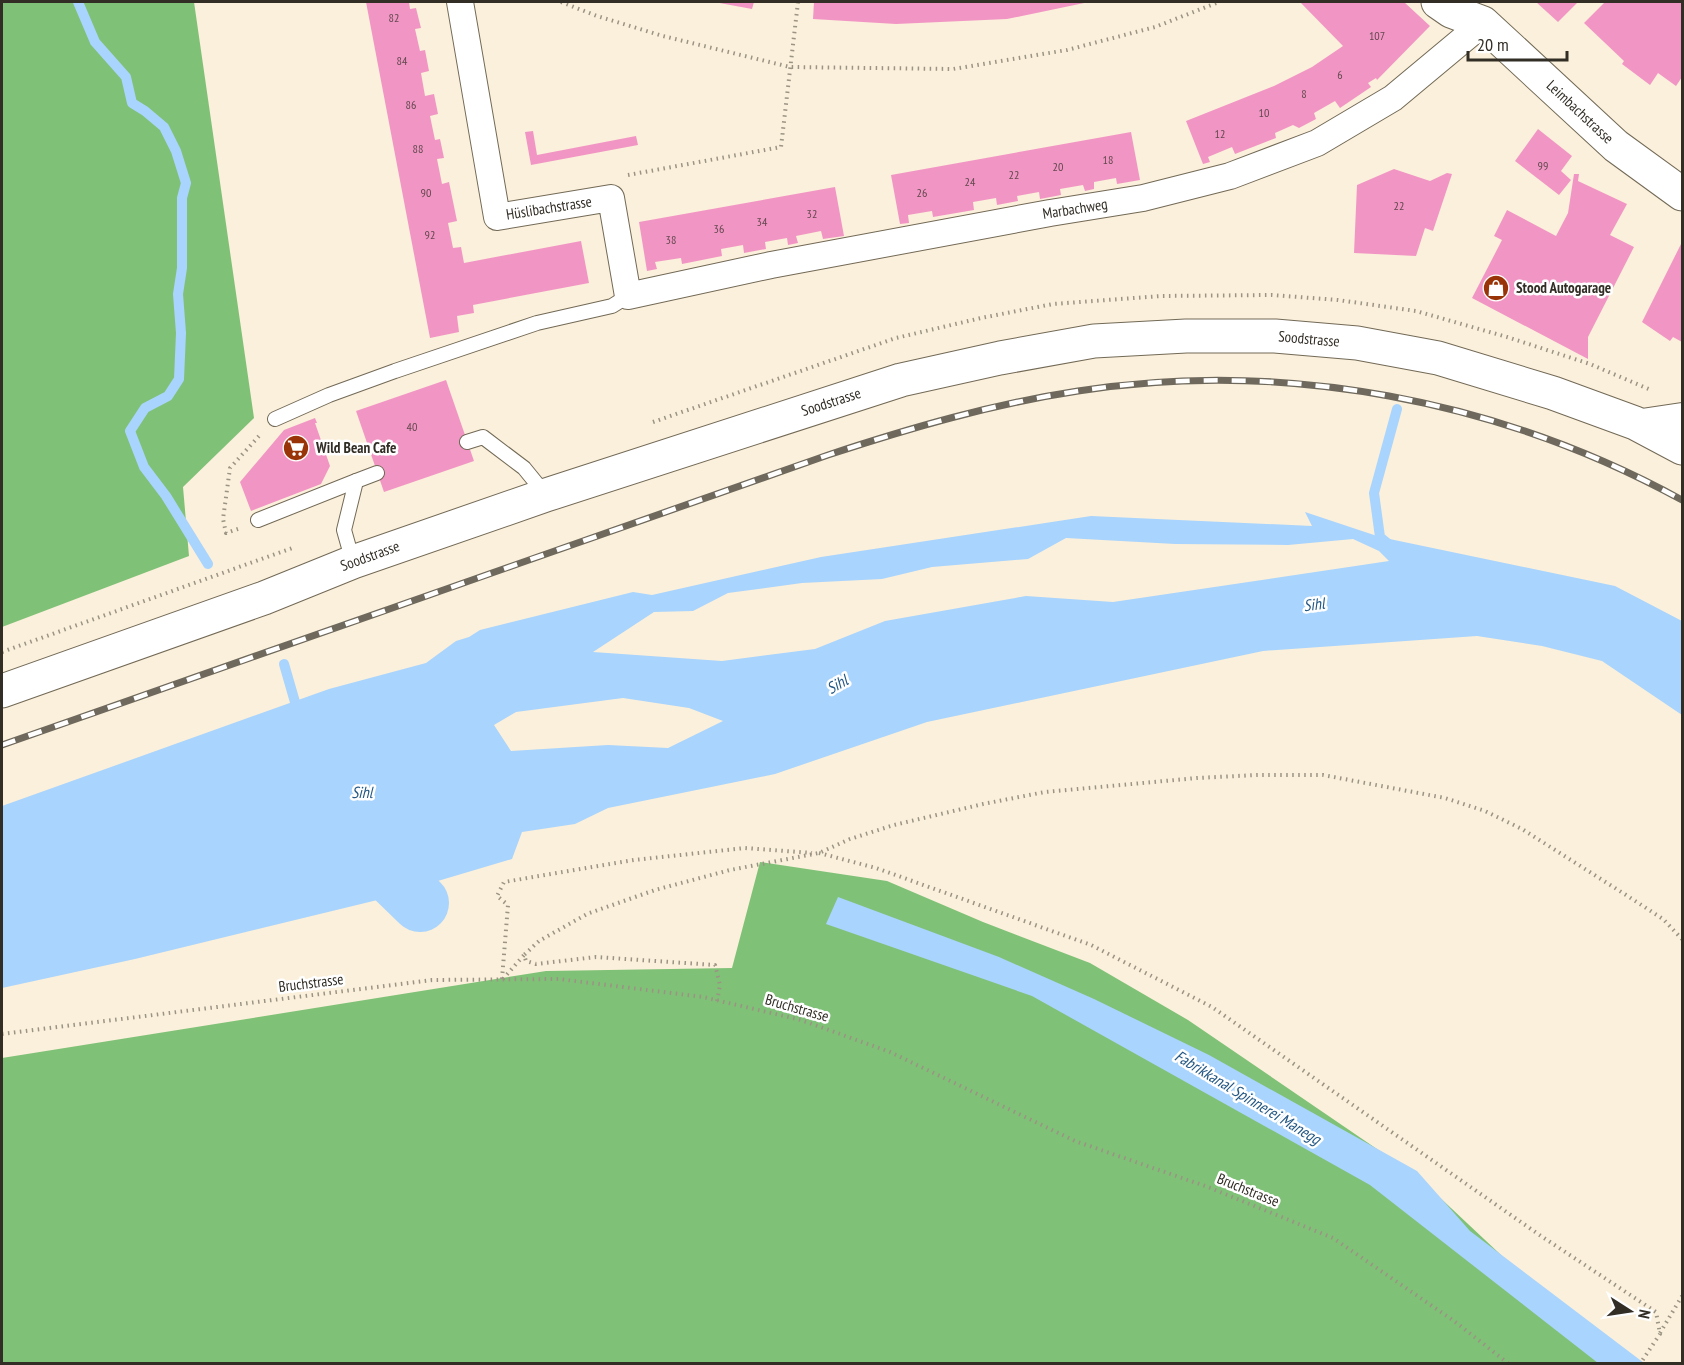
<svg xmlns="http://www.w3.org/2000/svg" width="1684" height="1365" viewBox="0 0 1684 1365" font-family="'PT Sans Narrow',sans-serif">
<style>
.forest{fill:#80c178}
.water{fill:#a9d4fd;fill-rule:evenodd}
.lines{fill:none;stroke-linecap:round;stroke-linejoin:round}
.stream{stroke:#a9d4fd;stroke-width:10}
.river{stroke:#a9d4fd;stroke-width:58}
.building{fill:#f196c4}
.lane-casing{stroke:#726956;stroke-width:16}
.street-casing{stroke:#726956;stroke-width:28}
.secondary-casing{stroke:#726956;stroke-width:35}
.primary-casing{stroke:#726956;stroke-width:35}
.path{stroke:#9b9384;stroke-width:4;stroke-dasharray:1.5 4.5;stroke-linecap:butt}
.lane{stroke:#fff;stroke-width:14}
.street{stroke:#fff;stroke-width:26}
.secondary{stroke:#fff;stroke-width:33}
.primary{stroke:#fff;stroke-width:33}
.rail-casing{stroke:#6f695d;stroke-width:7}
.rail{stroke:#fff;stroke-width:4.5;stroke-dasharray:14;stroke-linecap:butt}
.labels{text-anchor:middle;stroke-width:5;stroke-linejoin:round;paint-order:stroke}
.number-label{font-size:12px;fill:#62484e}
.street-label{font-size:15px;fill:#322e26;stroke:#fff}
.poi-label{font-size:15px;font-weight:bold;fill:#322e26;stroke:#fff;text-anchor:start}
.water-label{font-size:16px;font-style:italic;fill:#245884;stroke:#fff}
</style>
<rect width="100%" height="100%" fill="#fbf0db"/>
<g class="forest">
<polygon points="2,2 194,2 254,418 183,487 189,556 2,627"/>
<polygon points="760,862 887,881 983,922 1090,963 1188,1020 1418,1177 1616,1363 2,1364 2,1058 546,971 732,968"/>
</g>
<g class="water">
<path d="M 1305,512 L 1380,537 L 1615,586 L 1682,621 L 1682,715 L 1602,661 L 1542,646 L 1477,636 L 1263,651 L 927,722 L 775,774 L 608,808 L 575,824 L 522,832 L 512,859 L 421,886 L 398,895 L 135,959 L 2,988 L 2,806 L 329,689 L 426,663 L 456,641 L 469,637 L 480,630 L 633,592 L 652,595 L 821,557 L 1091,516 L 1312,526 ZM 1066,538 L 1175,544 L 1288,545 L 1353,539 L 1379,551 L 1389,561 L 1113,602 L 1026,596 L 885,621 L 815,649 L 722,661 L 593,652 L 654,612 L 693,611 L 728,593 L 802,583 L 882,579 L 932,567 L 1028,559 ZM 623,698 L 689,708 L 723,721 L 668,748 L 608,745 L 511,751 L 494,725 L 516,712 Z"/>
<polygon points="838,897 999,957 1094,999 1209,1055 1417,1171 1470,1231 1644,1363 1598,1363 1370,1185 1032,996 826,924"/>
</g>
<g class="lines">
<g class="stream">
<polyline points="78,2 95,42 126,77 132,103 145,111 164,127 176,151 186,183 182,198 182,268 178,294 181,333 179,379 168,396 145,408 130,431 144,467 166,496 208,564"/>
<polyline points="1391,546 1380,537 1374,493 1397,409"/>
<polyline points="284,664 299,716"/>
</g>
<polyline class="river" points="351,836 420,903"/>
</g>
<g class="building">
<polygon points="366,2 409,2 410,9 416,8 421,28 415,29 420,51 425,50 429,71 421,73 425,96 434,94 438,114 430,116 435,140 440,139 444,158 437,159 442,184 449,182 457,221 448,223 453,248 461,247 464,263 581,241 589,283 473,305 474,313 457,316 459,332 430,338"/>
<polygon points="714,2 754,2 752,9"/>
<polygon points="814,2 1089,2 1007,19 896,24 813,19"/>
<polygon points="1300,2 1404,2 1430,26 1377,80 1376,78 1368,83 1371,87 1340,108 1335,101 1314,113 1316,119 1299,128 1293,125 1275,133 1276,138 1235,154 1232,147 1208,157 1210,162 1203,164 1186,121 1274,86 1312,67 1343,46"/>
<polygon points="1536,2 1578,2 1558,22"/>
<polygon points="1605,2 1682,2 1682,77 1676,86 1658,73 1650,85 1622,64 1624,61 1584,23"/>
<polygon points="1538,129 1572,156 1561,171 1571,180 1559,195 1515,161"/>
<polygon points="533,131 537,155 636,136 638,145 531,165 525,132"/>
<polygon points="1131,132 1140,180 1117,184 1116,178 1094,182 1094,189 1085,191 1083,185 1060,189 1061,195 1040,199 1039,192 1017,196 1018,201 997,205 996,198 973,202 974,210 933,217 932,211 908,215 909,223 900,224 891,175"/>
<polygon points="1394,169 1430,181 1447,173 1452,174 1433,231 1425,228 1416,256 1354,253 1357,185"/>
<polygon points="1574,174 1579,174 1578,181 1627,204 1610,235 1634,247 1588,337 1588,359 1472,298 1502,240 1494,236 1507,210 1556,236 1568,213"/>
<polygon points="835,187 844,236 823,239 821,231 796,236 798,243 788,245 787,238 765,242 766,249 744,253 743,245 721,249 722,256 682,264 681,258 655,262 657,269 647,271 639,222"/>
<polygon points="1681,244 1682,245 1682,342 1673,337 1670,341 1642,322"/>
<polygon points="446,380 474,461 384,492 356,411"/>
<polygon points="315,418 317,423 315,423 330,466 321,484 251,511 240,482 284,430"/>
</g>
<g class="lines">
<g class="lane-casing">
<g id="lane">
<polyline points="275,419 329,395 395,371 537,323 612,306 628,296"/>
<polyline points="467,442 483,437 524,468 546,495"/>
<polyline points="258,520 356,481"/>
<polyline points="353,562 344,530 356,481 377,473"/>
</g>
</g>
<g class="street-casing">
<g id="street">
<polyline points="460,2 497,217 611,198 628,296 771,265 1050,213 1143,198 1230,176 1317,143 1393,98 1483,23"/>
<polyline points="1635,423 1682,416"/>
</g>
</g>
<g class="secondary-casing">
<polyline id="secondary" points="1438,2 1451,11 1483,23 1616,146 1682,194"/>
</g>
<g class="primary-casing">
<polyline id="primary" points="2,691 264,598 353,562 546,495 901,380 1000,358 1094,341 1186,336 1275,336 1357,343 1438,358 1553,393 1635,423 1682,448"/>
</g>
<g class="path">
<polyline points="561,2 597,16 663,36 790,67 953,69 1067,50 1155,27 1219,2"/>
<polyline points="628,175 781,147 798,2"/>
<polyline points="653,422 896,338 981,318 1053,304 1161,296 1272,295 1338,300 1416,311 1507,337 1590,364 1651,390"/>
<polyline points="238,529 226,533 223,519 230,468 259,436"/>
<polyline points="2,652 295,547"/>
<polyline points="819,853 876,868 1091,945 1212,1007 1541,1236 1656,1312 1660,1334 1640,1364"/>
<polyline points="502,979 508,905 497,896 504,882 634,860 745,848 812,853"/>
<polyline points="503,979 524,955"/>
<polyline points="717,1001 720,985 715,965 596,957 536,964 526,961 524,955 539,941 587,914 655,890 730,870 819,853 850,839 894,825 983,804 1045,792 1197,778 1257,775 1323,775 1445,798 1485,811 1522,829 1626,895 1663,919 1682,939"/>
<polyline points="2,1034 432,980 559,979 703,997 801,1020 890,1052 1075,1141 1208,1187 1333,1238 1454,1321 1509,1364"/>
<polyline points="1660,1333 1682,1296"/>
</g>
<use href="#lane" class="lane"/>
<use href="#street" class="street"/>
<use href="#secondary" class="secondary"/>
<use href="#primary" class="primary"/>
<g class="rail-casing">
<path id="rail" d="M 2,745 L 828,455 C 910,428 992,404 1078,391 C 1284,359 1500,400 1682,500"/>
</g>
<use href="#rail" class="rail"/>
</g>
<defs>
<g id="shop-disc" transform="scale(1.35)"><circle r="9.5" fill="#993408" stroke="#fff"/><path d="M-5-2.5h2.3a2.7 3.5 0 0 1 5.4 0H5L5.5 6h-11ZM-1.5-2.5h3a1.5 2.3 0 0 0-3 0Z" fill="#fff"/></g>
<g id="supermarket-disc" transform="scale(1.35)"><circle r="9.5" fill="#993408" stroke="#fff"/><path d="M-6-5.5h2.5l.6 2H6L4.5 2H-2.5L-4.4-4H-6ZM-1.5 3.2a1.3 1.3 0 1 0 .1 0ZM3 3.2a1.3 1.3 0 1 0 .1 0Z" fill="#fff"/></g>
</defs>
<g fill-rule="evenodd">
<use href="#shop-disc" x="1496" y="288"/>
<use href="#supermarket-disc" x="296" y="448"/>
</g>
<g class="labels">
<g class="number-label">
<text x="394" y="22">82</text>
<text x="1377" y="40">107</text>
<text x="402" y="65">84</text>
<text x="1340" y="79">6</text>
<text x="1304" y="98">8</text>
<text x="411" y="109">86</text>
<text x="1264" y="117">10</text>
<text x="1220" y="138">12</text>
<text x="418" y="153">88</text>
<text x="1108" y="164">18</text>
<text x="1543" y="170">99</text>
<text x="1058" y="171">20</text>
<text x="1014" y="179">22</text>
<text x="970" y="186">24</text>
<text x="426" y="197">90</text>
<text x="922" y="197">26</text>
<text x="1399" y="210">22</text>
<text x="812" y="218">32</text>
<text x="762" y="226">34</text>
<text x="719" y="233">36</text>
<text x="430" y="239">92</text>
<text x="671" y="244">38</text>
<text x="412" y="431">40</text>
</g>
<g class="street-label">
<text transform="translate(1580 112) rotate(43)" y="5">Leimbachstrasse</text>
<text transform="translate(549 208) rotate(-9)" y="5">Hüslibachstrasse</text>
<text transform="translate(1075 209) rotate(-9)" y="5">Marbachweg</text>
<text transform="translate(1309 339) rotate(5)" y="5">Soodstrasse</text>
<text transform="translate(831 402) rotate(-18)" y="5">Soodstrasse</text>
<text transform="translate(370 556) rotate(-20)" y="5">Soodstrasse</text>
<text transform="translate(311 983) rotate(-7)" y="5">Bruchstrasse</text>
<text transform="translate(797 1008) rotate(16)" y="5">Bruchstrasse</text>
<text transform="translate(1248 1190) rotate(22)" y="5">Bruchstrasse</text>
</g>
<g class="poi-label">
<text x="1516" y="293">Stood Autogarage</text>
<text x="316" y="453">Wild Bean Cafe</text>
</g>
<g class="water-label">
<text transform="translate(1314 604) rotate(-7)" y="6">Sihl</text>
<text transform="translate(837 684) rotate(-30)" y="6">Sihl</text>
<text x="362" y="798">Sihl</text>
<text transform="translate(1248 1097) rotate(31)" y="6">Fabrikkanal Spinnerei Manegg</text>
</g>
</g>
<rect width="1684" height="1365" fill="none" stroke="#322e26" stroke-width="6"/>
<g transform="translate(1630 1311) rotate(102)" stroke="#ffffff" stroke-width="4.5" paint-order="stroke">
<path d="M0-4.5L10 22L0 15L-10 22Z" fill="#322e26"/>
<text y="-9" font-size="16" font-weight="bold" text-anchor="middle" fill="#322e26">N</text>
</g>
<path d="M1468 51v9h99v-9" fill="none" stroke="#322e26" stroke-width="3"/>
<text x="1477" y="51" font-size="18" fill="#322e26" stroke="#ffffff" stroke-width="4.5" paint-order="stroke">20 m</text>
</svg>
